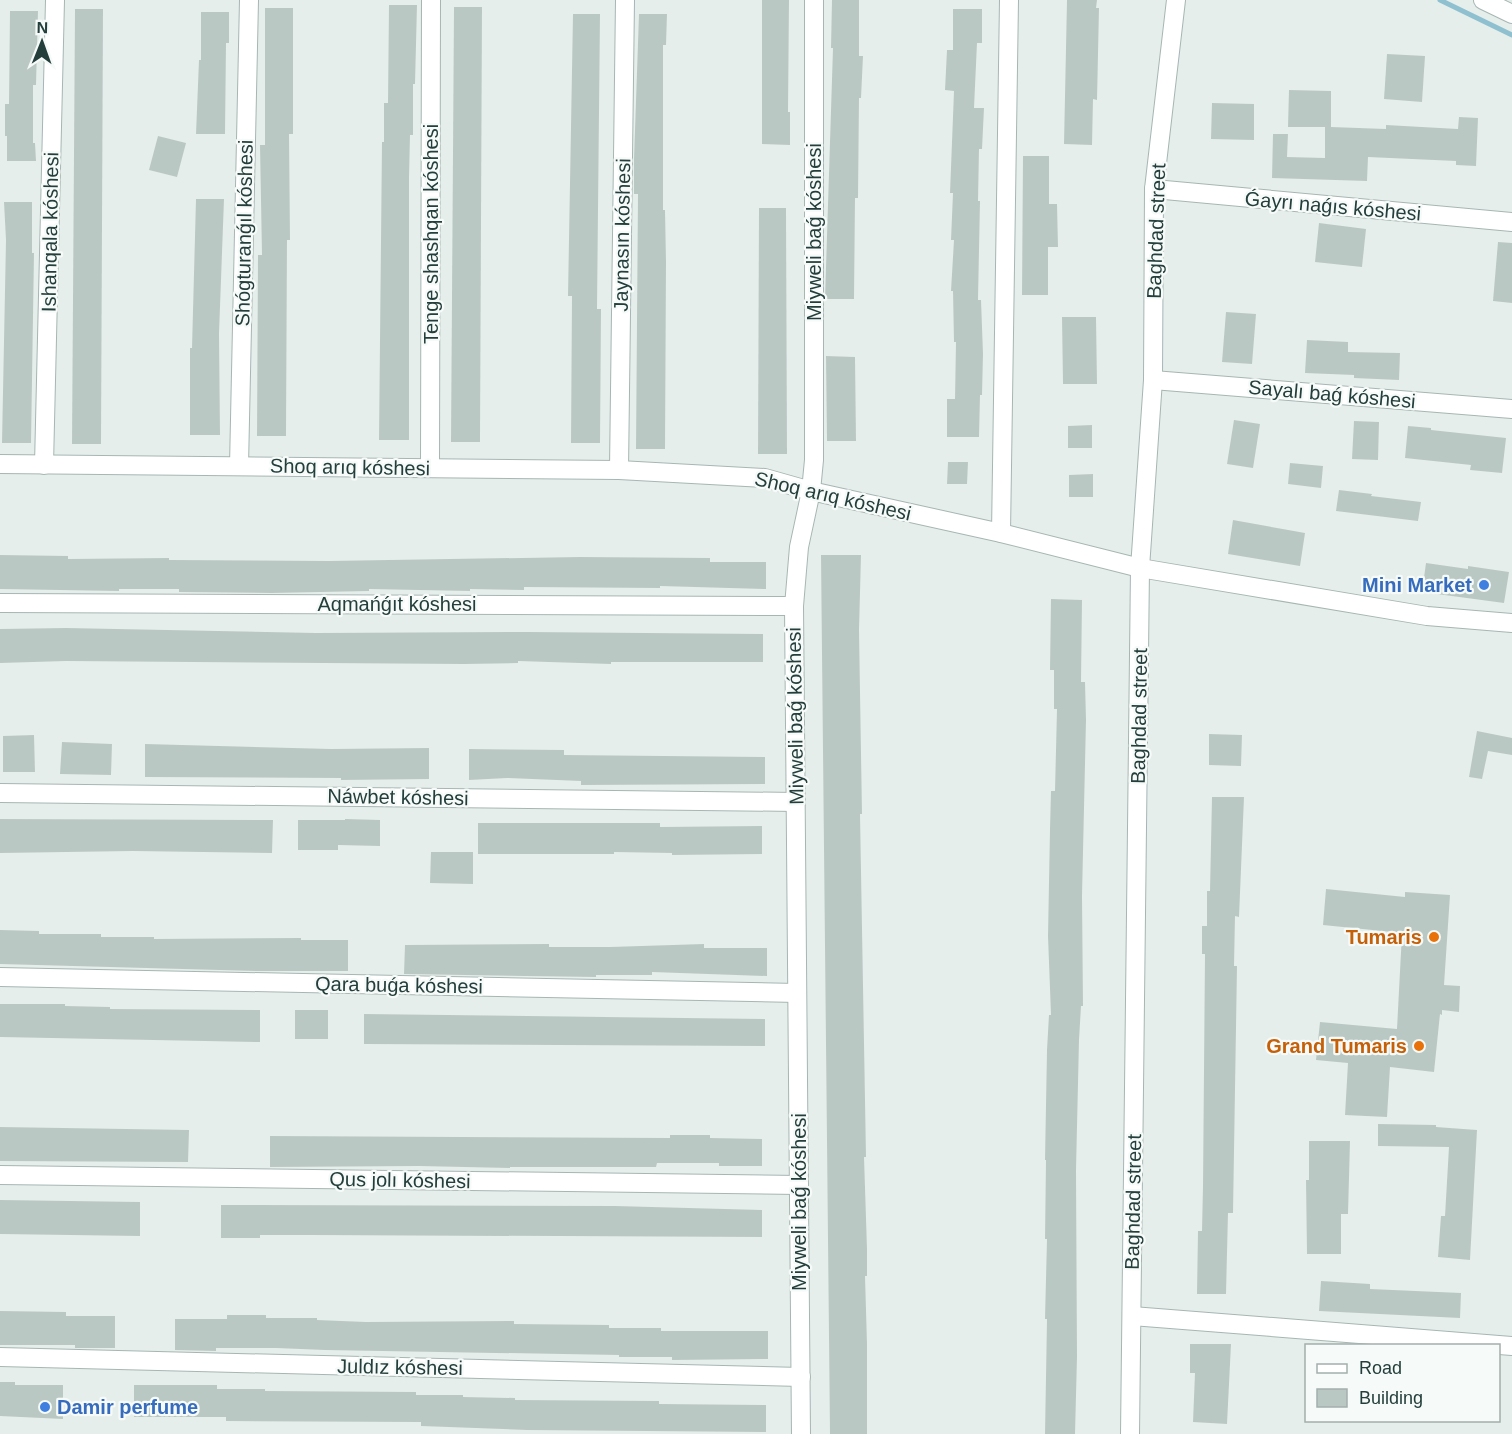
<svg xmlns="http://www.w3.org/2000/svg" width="1512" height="1434" viewBox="0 0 1512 1434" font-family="Helvetica,sans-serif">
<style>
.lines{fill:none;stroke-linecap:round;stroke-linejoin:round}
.stream{stroke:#8fc0d0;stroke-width:5}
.building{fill:#bac8c4}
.street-casing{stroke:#a7b6b3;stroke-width:20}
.street{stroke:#fff;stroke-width:18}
.shop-dot{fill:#3f7fe0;stroke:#f6faf8;stroke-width:2}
.food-dot{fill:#e8710a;stroke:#f6faf8;stroke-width:2}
.labels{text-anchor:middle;stroke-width:4.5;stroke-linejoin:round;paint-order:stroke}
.street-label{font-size:20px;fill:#243f3b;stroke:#f6faf8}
.shop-label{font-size:20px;font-weight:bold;fill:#366cbe;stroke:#f6faf8;text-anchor:end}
.food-label{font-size:20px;font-weight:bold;fill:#c56008;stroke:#f6faf8;text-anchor:end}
</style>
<rect width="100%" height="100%" fill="#e5eeeb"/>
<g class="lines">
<polyline class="stream" points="1440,0 1512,35"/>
</g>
<g class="building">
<polygon points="762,0 789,0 788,112 790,112 790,145 762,144"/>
<polygon points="832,0 859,0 859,56 863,56 861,98 859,98 858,198 855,198 854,299 825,299 833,48 831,48"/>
<polygon points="1067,0 1097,0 1096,8 1099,8 1097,100 1093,99 1092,145 1064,144"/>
<polygon points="389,5 417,5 415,84 413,84 413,135 410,135 409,178 409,440 379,440 382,142 384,142 384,103 388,103"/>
<polygon points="454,7 482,7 480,442 451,442"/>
<polygon points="265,8 293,8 293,134 289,134 290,240 287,240 286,436 257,436 258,255 262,255 260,145 265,145"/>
<polygon points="75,9 103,9 101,444 72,444"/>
<polygon points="953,9 982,9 982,43 977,43 974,108 984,108 982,149 979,149 978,201 980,201 978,300 981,300 983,354 982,395 980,395 979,437 947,437 947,399 955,399 956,342 954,342 953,291 951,291 954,240 951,240 953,193 950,193 954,91 945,90 947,50 953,50"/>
<polygon points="10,11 38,11 36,85 33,85 33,143 35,143 36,161 7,161 7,136 5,136 5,104 9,104"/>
<polygon points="201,12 229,12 229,43 226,43 225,134 196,134 199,60 201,60"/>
<polygon points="573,14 600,14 597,309 601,309 600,443 571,443 572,296 568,296"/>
<polygon points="639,14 667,14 666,45 663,45 663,210 665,210 666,262 665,449 636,449 638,194 634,194 634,159"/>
<polygon points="1387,54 1425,56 1422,102 1384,99"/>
<polygon points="1289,90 1331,91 1331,127 1386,129 1386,125 1458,129 1459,117 1478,118 1476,166 1456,165 1456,161 1368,157 1367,181 1272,178 1273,134 1288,134 1287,157 1325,158 1325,127 1288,127"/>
<polygon points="1212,103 1254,104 1254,140 1211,139"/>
<polygon points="158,136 186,143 177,177 149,170"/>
<polygon points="1023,156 1049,156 1049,204 1057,204 1058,247 1048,247 1048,295 1022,295"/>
<polygon points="196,199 224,199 219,334 220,435 190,435 190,348 192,348"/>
<polygon points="4,202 32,202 32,253 34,253 31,443 2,443 6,240"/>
<polygon points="759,208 786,208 787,454 758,454"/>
<polygon points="1319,223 1366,229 1362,267 1315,262"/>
<polygon points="1498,242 1512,243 1512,303 1493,301"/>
<polygon points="1226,312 1256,314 1252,364 1222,362"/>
<polygon points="1062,317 1096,317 1097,384 1063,384"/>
<polygon points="1307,340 1348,342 1348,352 1400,353 1399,380 1354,378 1354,375 1305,373"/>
<polygon points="826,356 855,357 856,441 827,441"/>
<polygon points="1234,420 1260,424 1253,468 1227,464"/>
<polygon points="1354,421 1379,422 1378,460 1352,459"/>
<polygon points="1092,425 1092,448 1068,448 1068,426"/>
<polygon points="1408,426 1431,428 1431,430 1506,438 1502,473 1470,470 1471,465 1405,458"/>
<polygon points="948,462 968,462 967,484 947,484"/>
<polygon points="1290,463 1323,466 1321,488 1288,484"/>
<polygon points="1093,474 1093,497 1069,497 1069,475"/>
<polygon points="1339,490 1372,494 1371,496 1421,502 1418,521 1336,511"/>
<polygon points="1233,520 1305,533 1300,566 1228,554"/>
<polygon points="0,555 68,556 68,559 169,558 169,560 329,561 580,557 710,558 710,562 766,562 766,589 660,586 660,588 524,587 524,590 470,589 470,591 369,589 369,591 271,593 179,592 179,589 119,589 119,591 0,589"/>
<polygon points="821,555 861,555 859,630 862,814 860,814 866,1157 864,1157 867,1249 867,1276 865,1276 867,1344 867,1434 830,1434"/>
<polygon points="1426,563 1468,569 1468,566 1509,572 1504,603 1422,592"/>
<polygon points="1051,599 1082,600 1081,682 1085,682 1086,720 1082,896 1083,1006 1081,1006 1079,1040 1076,1170 1077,1357 1075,1434 1045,1434 1047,1319 1045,1319 1047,1239 1045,1239 1046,1160 1045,1160 1047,1050 1049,1015 1051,1015 1048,936 1050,829 1051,791 1055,791 1057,709 1054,709 1054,670 1050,670"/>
<polygon points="66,628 316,633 529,632 763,634 763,662 611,662 611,664 518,661 518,663 464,664 66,661 0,663 0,629"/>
<polygon points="1477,731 1512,738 1512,755 1488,751 1482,779 1469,777"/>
<polygon points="1209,734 1242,735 1241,766 1209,765"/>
<polygon points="34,735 35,772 3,772 3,736"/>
<polygon points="62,742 112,744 111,775 60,774"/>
<polygon points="145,744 331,749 429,748 429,779 341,780 341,778 145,777"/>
<polygon points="469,749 564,750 564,755 765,757 765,784 581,785 581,781 507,778 469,780"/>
<polygon points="1212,797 1244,797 1239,917 1235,916 1234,966 1237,966 1233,1213 1228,1213 1226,1294 1197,1294 1198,1231 1202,1231 1203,1186 1205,954 1202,954 1202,926 1207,926 1207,891 1210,891"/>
<polygon points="0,819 273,820 272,853 133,851 0,853"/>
<polygon points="345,819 380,820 380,846 338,845 338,850 298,850 298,820 345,820"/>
<polygon points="478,823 660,823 660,827 762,826 762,854 672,855 672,853 614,852 614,854 478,854"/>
<polygon points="431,852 473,852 473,884 430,883"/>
<polygon points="1326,889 1405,897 1405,892 1450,895 1444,985 1460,986 1459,1012 1442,1010 1442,1015 1440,1014 1434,1072 1390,1067 1387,1117 1345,1115 1348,1063 1316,1060 1320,1022 1397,1029 1402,933 1323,925"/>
<polygon points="0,930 39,931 39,934 101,934 101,937 154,937 154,939 301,938 301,940 348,940 348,971 258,971 0,964"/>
<polygon points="549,944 549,947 610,947 704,944 704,948 767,948 767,976 652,972 652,975 596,975 596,977 404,974 405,945"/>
<polygon points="0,1004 65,1004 65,1006 110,1007 110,1009 260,1010 260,1042 0,1037"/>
<rect x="295" y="1010" width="33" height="29"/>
<polygon points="364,1014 765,1019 765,1046 364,1044"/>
<polygon points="1378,1124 1436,1125 1436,1127 1477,1130 1470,1260 1438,1257 1441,1216 1445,1216 1449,1147 1378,1146"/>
<polygon points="0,1127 189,1130 188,1162 0,1161"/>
<polygon points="670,1135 710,1135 710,1138 762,1139 762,1166 719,1166 719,1163 657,1163 656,1167 510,1167 510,1168 419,1166 270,1167 270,1136 670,1138"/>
<polygon points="1309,1141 1350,1141 1348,1214 1341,1214 1341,1254 1307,1254 1306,1180 1309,1180"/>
<polygon points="0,1200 140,1202 140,1236 0,1234"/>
<polygon points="221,1205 615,1206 762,1210 762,1237 312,1235 260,1235 260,1238 221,1238"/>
<polygon points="1321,1281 1370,1284 1370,1289 1461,1293 1460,1318 1319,1311"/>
<polygon points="0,1311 66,1312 66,1316 115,1316 115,1348 75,1348 75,1345 0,1345"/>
<polygon points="227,1315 266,1315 266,1318 317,1318 317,1320 366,1322 514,1321 514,1324 609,1325 609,1328 661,1328 661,1331 768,1331 768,1359 672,1360 672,1357 619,1357 619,1355 325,1350 276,1348 216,1348 216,1351 175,1350 175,1319 227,1319"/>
<polygon points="1190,1344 1231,1344 1227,1424 1193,1422 1195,1373 1190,1373"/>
<polygon points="0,1382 15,1382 15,1385 63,1385 63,1419 0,1416"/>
<polygon points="134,1385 217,1385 217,1389 265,1389 265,1391 416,1392 416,1395 463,1395 463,1397 515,1398 515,1400 659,1401 659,1404 766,1405 766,1432 527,1430 421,1426 421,1422 226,1421 226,1417 134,1417"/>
</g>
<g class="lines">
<g class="street-casing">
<g id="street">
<polyline points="1483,0 1512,14"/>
<polyline points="1154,189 1512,222"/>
<polyline points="1153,380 1512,409"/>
<polyline points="0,464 619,470 765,478 811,491 1001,533 1140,568 1427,616 1512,623"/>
<polyline points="44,465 55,0"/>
<polyline points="239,466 249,0"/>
<polyline points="430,468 431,0"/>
<polyline points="619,470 625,0"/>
<polyline points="1001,533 1009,0"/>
<polyline points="0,603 794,606"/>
<polyline points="0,793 796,802"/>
<polyline points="0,977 797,993"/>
<polyline points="0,1175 799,1185"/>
<polyline points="1132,1316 1512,1346"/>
<polyline points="0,1357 801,1377"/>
<polyline points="801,1434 794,606 799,547 811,491 814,460 814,0"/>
<polyline points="1130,1434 1140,568 1153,380 1154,189 1176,0"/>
</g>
</g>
<use href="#street" class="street"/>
</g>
<g class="shop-dot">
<circle cx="1484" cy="585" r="6"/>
<circle cx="45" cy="1407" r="6"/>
</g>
<g class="food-dot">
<circle cx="1434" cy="937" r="6"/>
<circle cx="1419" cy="1046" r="6"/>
</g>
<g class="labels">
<g class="street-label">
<text transform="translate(1333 206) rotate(5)" y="7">Ǵayrı naǵıs kóshesi</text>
<text transform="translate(1156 231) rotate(-88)" y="7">Baghdad street</text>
<text transform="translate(50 232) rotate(-89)" y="7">Ishanqala kóshesi</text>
<text transform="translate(814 232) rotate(-90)" y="7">Miyweli baǵ kóshesi</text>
<text transform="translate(244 233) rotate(-89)" y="7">Shógturanǵıl kóshesi</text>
<text transform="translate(431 234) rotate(-90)" y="7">Tenge shashqan kóshesi</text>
<text transform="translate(622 235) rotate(-89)" y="7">Jaynasın kóshesi</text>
<text transform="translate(1332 394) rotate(5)" y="7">Sayalı baǵ kóshesi</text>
<text transform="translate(350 467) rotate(1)" y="7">Shoq arıq kóshesi</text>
<text transform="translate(833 496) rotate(13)" y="7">Shoq arıq kóshesi</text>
<text x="397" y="611">Aqmańǵıt kóshesi</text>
<text transform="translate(795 716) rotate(-91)" y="7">Miyweli baǵ kóshesi</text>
<text transform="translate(1139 716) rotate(-89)" y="7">Baghdad street</text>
<text transform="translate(398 797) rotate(1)" y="7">Náwbet kóshesi</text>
<text transform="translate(399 985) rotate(1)" y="7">Qara buǵa kóshesi</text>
<text transform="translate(400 1180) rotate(1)" y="7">Qus jolı kóshesi</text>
<text transform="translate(799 1202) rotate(-90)" y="7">Miyweli baǵ kóshesi</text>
<text transform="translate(1133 1202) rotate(-89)" y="7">Baghdad street</text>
<text transform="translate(400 1367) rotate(1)" y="7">Juldız kóshesi</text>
</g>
<g class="shop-label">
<text x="1472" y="592">Mini Market</text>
<text x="57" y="1414" text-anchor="start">Damir perfume</text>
</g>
<g class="food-label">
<text x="1422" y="944">Tumaris</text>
<text x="1407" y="1053">Grand Tumaris</text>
</g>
</g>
<rect x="1305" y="1344" width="195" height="78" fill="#f6faf8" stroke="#a2afac" stroke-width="1.5"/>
<rect x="1317" y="1364" width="30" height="9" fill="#ffffff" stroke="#a2afac" stroke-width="1.5"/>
<text x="1359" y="1374" font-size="18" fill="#243f3b">Road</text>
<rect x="1317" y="1389" width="30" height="18" fill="#bac8c4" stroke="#a2afac" stroke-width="1.5"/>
<text x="1359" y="1404" font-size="18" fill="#243f3b">Building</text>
<g transform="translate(42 42) rotate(1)" stroke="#f6faf8" stroke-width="4.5" paint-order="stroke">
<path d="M0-4.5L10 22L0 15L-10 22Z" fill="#243f3b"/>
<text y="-9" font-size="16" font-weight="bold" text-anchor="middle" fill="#243f3b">N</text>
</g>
</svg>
